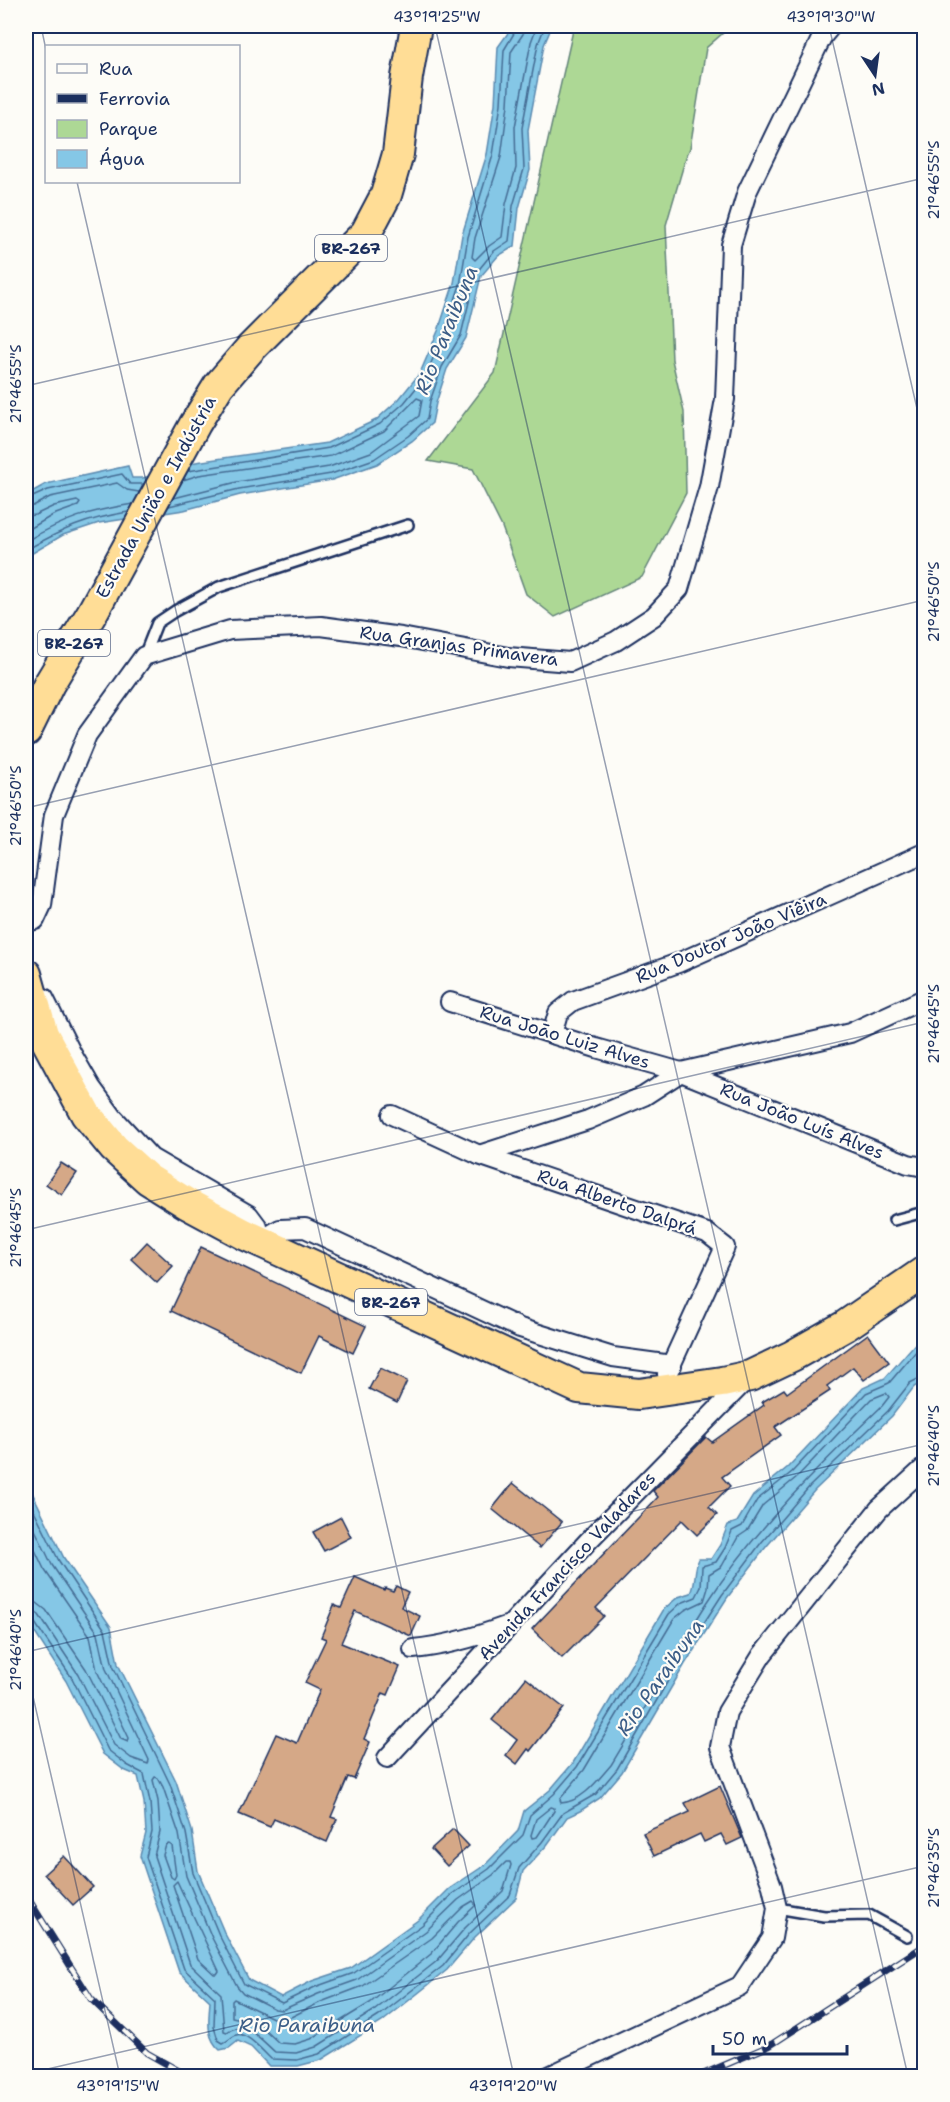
<svg xmlns="http://www.w3.org/2000/svg" width="950" height="2102" viewBox="0 0 950 2102" font-family="'Shantell Sans',sans-serif">
<style>
.green{fill:#add895;stroke:#64847a;stroke-width:1.5}
.water{fill:#85c7e6;stroke:#5b8ab0;stroke-width:1.5}
.lines{fill:none;stroke-linecap:round;stroke-linejoin:round}
.shore{stroke:#456c94;stroke-width:1.5}
.building{fill:#d5a887;stroke:#1b2f5e;stroke-width:1.5}
.service-casing{stroke:#1b2f5e;stroke-width:14}
.minor-casing{stroke:#1b2f5e;stroke-width:22}
.trunk-casing{stroke:#1b2f5e;stroke-width:34}
.service{stroke:#fdfcf7;stroke-width:9}
.minor{stroke:#fdfcf7;stroke-width:18}
.trunk{stroke:#ffdd96;stroke-width:30}
.rail-casing{stroke:#1b2f5e;stroke-width:7}
.rail{stroke:#fdfcf7;stroke-width:4.5;stroke-dasharray:14;stroke-linecap:butt}
.ticks{fill:none;stroke:#1b2f5e;stroke-width:1.5;stroke-opacity:0.45}
.labels{text-anchor:middle;stroke-width:4.5;stroke-linejoin:round;paint-order:stroke}
.shield{fill:#fdfcf7;stroke:#5f6c8c;stroke-width:1.5}
.shield-label{font-size:16px;font-weight:bold;fill:#1b2f5e}
.street-label{font-size:18px;fill:#1b2f5e;stroke:#fdfcf7}
.water-label{font-size:20px;font-style:italic;fill:#3b5d87;stroke:#fdfcf7}
.neatline{fill:none;stroke:#1b2f5e;stroke-width:2}
.ticks-label{font-size:15px;text-anchor:middle;fill:#1b2f5e}
</style>
<rect width="100%" height="100%" fill="#fdfcf7"/>
<filter id="ink" filterUnits="userSpaceOnUse"><feTurbulence type="fractalNoise" baseFrequency=".0167" numOctaves="2"/><feDisplacementMap in="SourceGraphic" scale="12" xChannelSelector="R" yChannelSelector="G"/><feConvolveMatrix kernelMatrix="1 2 1 2 8 2 1 2 1" color-interpolation-filters="sRGB"/></filter>
<g filter="url(#ink)">
<polygon class="green" points="574,26 731,26 706,48 690,148 686,157 666,225 672,360 684,412 686,493 642,577 555,617 526,594 502,527 473,469 428,461 495,373"/>
<g class="water">
<polygon points="513,26 552,26 544,45 528,130 530,170 519,208 515,246 498,256 481,276 466,338 447,369 436,403 432,423 412,441 377,464 332,480 240,495 184,510 99,523 63,535 26,557 26,495 46,484 128,466 132,478 143,478 196,462 327,443 376,420 399,399 420,373 438,331 454,283 462,235 487,154 495,104 498,47"/>
<path d="M 924,1335 L 924,1381 L 914,1387 L 892,1416 L 815,1490 L 766,1547 L 727,1598 L 685,1664 L 622,1772 L 600,1798 L 580,1811 L 567,1817 L 547,1845 L 523,1871 L 516,1898 L 475,1937 L 447,1970 L 382,2022 L 321,2060 L 298,2066 L 269,2066 L 251,2047 L 238,2041 L 229,2048 L 220,2050 C 205,2037 209,2019 210,2001 L 179,1972 L 140,1856 L 146,1833 L 144,1802 L 138,1776 L 124,1770 L 103,1754 L 66,1681 L 26,1619 L 26,1480 L 64,1558 L 111,1627 L 118,1664 L 176,1781 L 192,1831 L 198,1871 L 224,1932 L 249,1980 L 281,1997 L 312,1981 L 351,1968 L 418,1920 L 449,1889 L 485,1865 L 518,1831 L 524,1811 L 550,1790 L 573,1763 L 664,1609 L 678,1597 L 691,1593 C 697,1582 693,1571 699,1559 L 711,1559 L 720,1545 L 728,1525 L 737,1522 L 753,1496 L 788,1467 L 863,1388 L 885,1378 L 920,1338 Z"/>
</g>
<g class="lines">
<g class="shore">
<polyline points="524,26 523,34 511,52 508,105 501,157 475,238 472,257 475,260 489,246 502,237 506,204 516,168 515,127 531,42 537,26"/>
<polyline points="188,471 329,448 380,424 404,403 425,377 444,333 460,285 468,237 493,155 501,104 504,50 516,30 517,26"/>
<polyline points="174,498 237,482 329,467 371,452 419,416 422,400 417,398 384,431 331,456 199,475 183,480"/>
<polyline points="26,500 48,490 122,474 130,484 143,484"/>
<polyline points="169,506 239,489 331,474 374,459 408,436 427,419 430,401 442,367 461,335 476,273 494,251 509,241 513,206 524,169 522,128 538,44 545,26"/>
<polyline points="26,507 33,506 50,497 117,483 127,490 139,492"/>
<polyline points="26,516 35,515 54,506 77,501 80,503 78,506 53,515 26,531"/>
<path d="M 26,541 C 65,519 88,511 133,504"/>
<path d="M 26,550 C 63,529 85,519 128,512"/>
<path d="M 886,1393 L 889,1397 L 882,1406 C 819,1466 753,1531 707,1603 C 673,1656 644,1711 611,1765 C 598,1780 582,1802 561,1803 L 560,1799 L 584,1770 L 674,1619 L 685,1610 L 704,1601 L 708,1588 L 709,1574 L 722,1566 L 738,1537 L 747,1531 L 763,1505 L 797,1477 L 871,1399 Z"/>
<polyline points="26,1494 59,1561 105,1630 113,1666 170,1784 186,1833 193,1873 219,1935 244,1984 282,2003 315,1987 354,1973 422,1925 453,1894 489,1869 523,1835 530,1815 554,1794 577,1767 669,1614 681,1603 696,1597 701,1587 702,1566 716,1562 725,1548 732,1531 742,1526 757,1500 792,1472 866,1393 889,1383 924,1342"/>
<polyline points="26,1511 52,1565 98,1633 106,1669 149,1760 148,1764 131,1758 114,1745 78,1674 39,1615 33,1611 26,1609"/>
<polyline points="26,1531 44,1569 90,1636 97,1671 129,1738 128,1742 121,1739 86,1669 46,1610 37,1603 26,1600"/>
<path d="M 26,1617 L 33,1620 L 72,1678 L 108,1750 L 127,1765 L 144,1774 L 150,1802 L 152,1832 L 146,1857 L 184,1969 L 215,1998 L 214,2027 L 218,2040 L 223,2043 C 228,2041 231,2037 236,2035 C 247,2031 264,2053 271,2059 L 297,2060 L 319,2054 L 379,2016 L 443,1966 L 470,1933 L 510,1895 L 519,1868 L 542,1842 L 563,1813 L 596,1794 L 617,1769 L 680,1660 L 722,1595 L 761,1543 L 810,1486 L 888,1411 L 910,1383 L 924,1376"/>
<path d="M 155,1777 L 158,1778 L 163,1787 L 179,1834 L 186,1876 L 212,1938 L 237,1986 L 243,1993 L 275,2009 L 282,2010 L 318,1994 L 357,1980 L 426,1931 L 458,1900 L 493,1875 L 506,1862 L 510,1862 L 511,1865 L 503,1891 L 465,1928 L 437,1961 L 375,2010 L 316,2047 L 296,2053 L 275,2052 C 262,2041 246,2019 227,2032 L 224,2031 L 221,1994 L 190,1964 L 154,1856 L 160,1832 L 158,1801 L 153,1780 Z"/>
<polygon points="551,1807 554,1808 554,1811 537,1837 532,1838 531,1835 536,1819"/>
<polygon points="169,1844 172,1846 176,1875 174,1879 171,1877 163,1855 166,1845"/>
<polygon points="177,1881 219,1971 217,1974 214,1974 198,1959 173,1885"/>
<polygon points="473,1901 475,1903 475,1906 458,1922 431,1954 370,2003 311,2039 295,2044 279,2043 262,2027 246,2020 232,2017 232,2001 234,1999 273,2018 282,2019 291,2017 321,2002 363,1986 432,1938 463,1907"/>
</g>
</g>
<g class="building">
<polygon points="61,1163 77,1173 62,1195 46,1184"/>
<polygon points="147,1242 173,1266 157,1283 131,1259"/>
<polygon points="201,1247 366,1326 353,1353 319,1336 301,1373 171,1311"/>
<polygon points="868,1334 889,1362 864,1380 853,1367 827,1386 830,1391 775,1427 781,1435 722,1477 730,1486 709,1507 717,1515 697,1535 682,1520 596,1608 604,1616 562,1658 532,1629 658,1497 653,1491 706,1437 712,1442 764,1405 762,1402 784,1389 787,1393"/>
<polygon points="380,1368 407,1381 397,1403 369,1389"/>
<polygon points="513,1483 562,1522 540,1548 492,1509"/>
<polygon points="341,1517 351,1537 324,1551 313,1532"/>
<polygon points="355,1577 384,1590 385,1588 393,1591 396,1586 408,1592 401,1607 420,1616 411,1636 355,1611 341,1643 400,1667 388,1695 383,1693 364,1739 370,1742 354,1779 348,1777 331,1817 337,1819 327,1842 274,1819 270,1827 239,1814 276,1734 297,1743 320,1690 305,1683 326,1639 321,1637 334,1605 341,1608"/>
<polygon points="526,1678 564,1708 530,1751 528,1749 517,1764 506,1755 517,1740 492,1720"/>
<polygon points="720,1786 742,1838 727,1845 721,1834 704,1842 700,1834 654,1856 643,1833 690,1812 685,1803"/>
<polygon points="453,1829 469,1846 447,1866 431,1849"/>
<polygon points="64,1856 93,1887 73,1905 44,1874"/>
</g>
<g class="lines">
<g class="service-casing">
<g id="service">
<polyline points="144,656 157,623 175,611 219,587 408,525"/>
<polyline points="894,1220 924,1212"/>
<polyline points="777,1908 824,1916 869,1915 907,1936"/>
</g>
</g>
<g class="minor-casing">
<g id="minor">
<polyline points="26,922 35,920 42,905 54,815 87,735 144,656 230,630 321,626 401,637 508,657 570,662 616,641 654,616 679,589 709,487 725,399 731,245 747,192 822,37 831,26"/>
<polyline points="44,998 72,1054 91,1087 113,1117 151,1158 249,1215 258,1227 260,1241 280,1229 305,1228 520,1328 613,1357 672,1365"/>
<polyline points="450,1002 596,1048 681,1072 908,1164 924,1167"/>
<polyline points="552,1034 558,1013 573,1001 678,963 924,853"/>
<polyline points="392,1115 479,1155 707,1233 725,1247 667,1374"/>
<polyline points="479,1155 588,1120 644,1096 681,1072 850,1033 924,999"/>
<path d="M 413,1649 C 445,1646 476,1637 506,1626"/>
<polyline points="387,1758 590,1539 747,1379"/>
<polyline points="549,2076 740,1986 772,1938 777,1908 772,1886 720,1747 727,1712 762,1655 879,1509 924,1468"/>
</g>
</g>
<g class="trunk-casing">
<g id="trunk">
<polyline points="26,731 49,684 92,613 195,424 219,385 250,349 366,233 386,195 398,154 407,77 416,26"/>
<polyline points="26,974 43,1034 86,1114 114,1148 148,1179 188,1204 244,1234 579,1388 639,1394 722,1382 750,1376 792,1356 845,1326 924,1272"/>
</g>
</g>
<use href="#service" class="service"/>
<use href="#minor" class="minor"/>
<use href="#trunk" class="trunk"/>
<g class="rail-casing">
<g id="rail">
<polyline points="26,1895 91,1999 147,2053 188,2076"/>
<polyline points="699,2076 769,2046 924,1946"/>
</g>
</g>
<use href="#rail" class="rail"/>
</g>
</g>
<path class="ticks" d="M 41,26 L 46,50M 435,26 L 908,2076M 829,26 L 924,439M 77,182 L 514,2076M 26,386 L 924,178M 26,808 L 924,600M 26,1230 L 924,1022M 26,1652 L 924,1444M 26,1666 L 120,2076M 26,2074 L 924,1866"/>
<g class="labels">
<g class="shield">
<rect x="315" y="235" width="72" height="26" rx="4.5"/>
<rect x="38" y="630" width="72" height="26" rx="4.5"/>
<rect x="355" y="1289" width="72" height="26" rx="4.5"/>
</g>
<g class="shield-label">
<text x="351" y="254">BR-267</text>
<text x="74" y="649">BR-267</text>
<text x="391" y="1308">BR-267</text>
</g>
<g class="street-label">
<text transform="translate(156 497) rotate(-61)" y="6">Estrada União e Indústria</text>
<text transform="translate(459 646) rotate(8)" y="6">Rua Granjas Primavera</text>
<text transform="translate(731 938) rotate(-23)" y="6">Rua Doutor João Viêira</text>
<text transform="translate(565 1037) rotate(17)" y="6">Rua Joāo Luiz Alves</text>
<text transform="translate(802 1121) rotate(22)" y="6">Rua João Luís Alves</text>
<text transform="translate(617 1202) rotate(19)" y="6">Rua Alberto Dalprá</text>
<text transform="translate(567 1566) rotate(-47)" y="6">Avenida Francisco Valadares</text>
</g>
<g class="water-label">
<text transform="translate(446 330) rotate(-68)" y="7">Rio Paraibuna</text>
<text transform="translate(660 1677) rotate(-55)" y="7">Rio Paraibuna</text>
<text x="307" y="2032">Rio Paraibuna</text>
</g>
</g>
<rect width="950" height="2102" fill="none" stroke="#fdfcf7" stroke-width="66"/>
<rect x="45" y="45" width="195" height="138" fill="#fdfcf7" stroke="#a3aaba" stroke-width="1.5"/>
<rect x="57" y="64" width="30" height="9" fill="#fdfcf7" stroke="#a3aaba" stroke-width="1.5"/>
<text x="99" y="75" font-size="18" fill="#1b2f5e">Rua</text>
<rect x="57" y="94" width="30" height="9" fill="#1b2f5e" stroke="#a3aaba" stroke-width="1.5"/>
<text x="99" y="105" font-size="18" fill="#1b2f5e">Ferrovia</text>
<rect x="57" y="120" width="30" height="18" fill="#add895" stroke="#a3aaba" stroke-width="1.5"/>
<text x="99" y="135" font-size="18" fill="#1b2f5e">Parque</text>
<rect x="57" y="150" width="30" height="18" fill="#85c7e6" stroke="#a3aaba" stroke-width="1.5"/>
<text x="99" y="165" font-size="18" fill="#1b2f5e">Água</text>
<g transform="translate(875 75) rotate(167)" stroke="#fdfcf7" stroke-width="4.5" paint-order="stroke">
<path d="M0-4.5L10 22L0 15L-10 22Z" fill="#1b2f5e"/>
<text y="-9" font-size="16" font-weight="bold" text-anchor="middle" fill="#1b2f5e">N</text>
</g>
<path d="M713 2045v9h134v-9" fill="none" stroke="#1b2f5e" stroke-width="3"/>
<text x="722" y="2045" font-size="18" fill="#1b2f5e" stroke="#fdfcf7" stroke-width="4.5" paint-order="stroke">50 m</text>
<rect x="33" y="33" width="884" height="2036" class="neatline"/>
<g class="ticks-label">
<text x="437" y="22">43°19'25"W</text>
<text x="831" y="22">43°19'30"W</text>
<text transform="translate(934 180) rotate(-90)" y="5">21°46'55"S</text>
<text transform="translate(16 384) rotate(-90)" y="5">21°46'55"S</text>
<text transform="translate(934 602) rotate(-90)" y="5">21°46'50"S</text>
<text transform="translate(16 806) rotate(-90)" y="5">21°46'50"S</text>
<text transform="translate(934 1024) rotate(-90)" y="5">21°46'45"S</text>
<text transform="translate(16 1228) rotate(-90)" y="5">21°46'45"S</text>
<text transform="translate(934 1446) rotate(-90)" y="5">21°46'40"S</text>
<text transform="translate(16 1650) rotate(-90)" y="5">21°46'40"S</text>
<text transform="translate(934 1868) rotate(-90)" y="5">21°46'35"S</text>
<text x="118" y="2091">43°19'15"W</text>
<text x="513" y="2091">43°19'20"W</text>
</g>
</svg>
